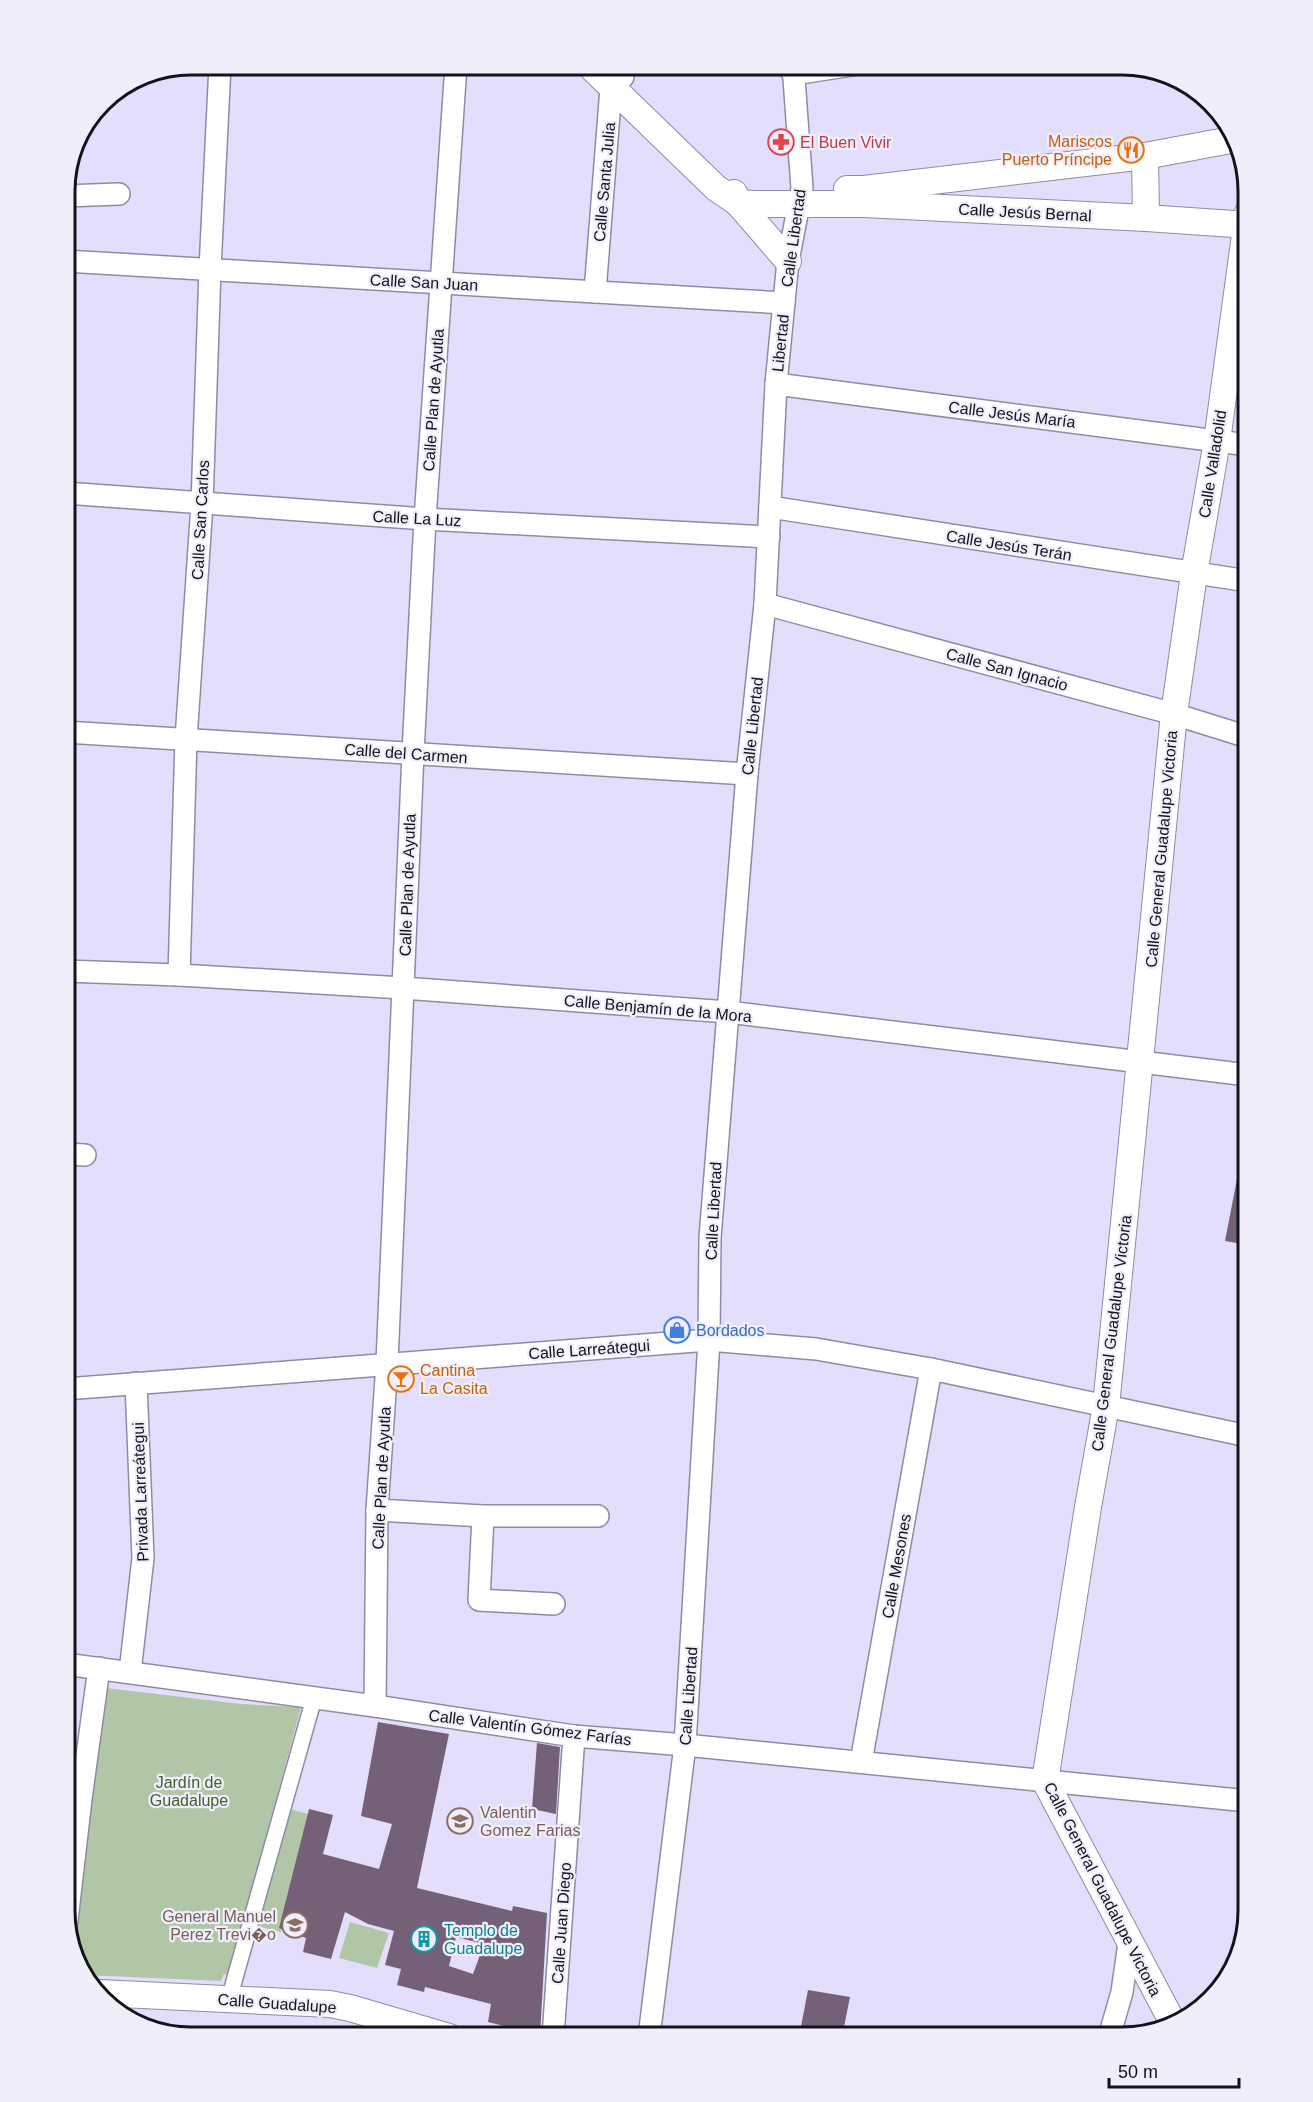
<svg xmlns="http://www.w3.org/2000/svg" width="1313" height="2102" viewBox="0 0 1313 2102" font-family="Arial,sans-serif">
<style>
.green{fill:#b0c6a7}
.building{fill:#746177;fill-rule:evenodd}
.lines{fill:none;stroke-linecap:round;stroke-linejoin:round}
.pedestrian-casing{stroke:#908aa7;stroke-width:18}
.minor-casing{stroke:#908aa7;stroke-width:24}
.tertiary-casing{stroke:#908aa7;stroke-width:28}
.pedestrian{stroke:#fff;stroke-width:15}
.minor{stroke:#fff;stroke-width:21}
.tertiary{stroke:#fff;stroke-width:26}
.labels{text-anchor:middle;stroke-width:4.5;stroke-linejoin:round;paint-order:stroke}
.food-label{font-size:16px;fill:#c56008;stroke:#f1eefb;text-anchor:end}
.health-label{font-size:16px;fill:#be3a42;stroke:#f1eefb;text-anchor:start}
.street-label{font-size:16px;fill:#14121c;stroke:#f1eefb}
.shop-label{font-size:16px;fill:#366cbe;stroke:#f1eefb;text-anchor:start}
.park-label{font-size:16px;fill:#3e622c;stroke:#f1eefb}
.education-label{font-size:16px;fill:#785e54;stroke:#f1eefb;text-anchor:start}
.culture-label{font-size:16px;fill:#0d838f;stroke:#f1eefb;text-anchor:start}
.rim{fill:none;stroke:#14121c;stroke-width:3}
</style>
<rect width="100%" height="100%" fill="#e4defd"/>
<g class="green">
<polygon points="106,1688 241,1704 301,1707 229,1975 224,1974 221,1981 85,1975 78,1967 72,1944"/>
<polygon points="286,1808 308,1814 281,1932 257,1926"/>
<polygon points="350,1922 389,1933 377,1968 339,1958"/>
</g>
<g class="building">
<polygon points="1242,1153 1248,1154 1248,1245 1225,1241"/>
<path d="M 378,1722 L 449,1734 L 417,1888 L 512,1911 L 513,1906 L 547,1913 L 540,2035 L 488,2022 L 491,2004 L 425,1987 L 424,1992 L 397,1985 L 401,1969 L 385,1965 L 394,1931 L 368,1924 L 345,1912 L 331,1959 L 303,1952 L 306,1938 L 279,1928 L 309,1809 L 333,1815 L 323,1854 L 379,1869 L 392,1824 L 361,1816 ZM 456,1937 L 484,1944 L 473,1974 L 449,1966 Z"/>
<polygon points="537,1743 560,1747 556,1814 532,1809"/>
<polygon points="808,1990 850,1997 842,2037 799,2037"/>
</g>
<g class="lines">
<g class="pedestrian-casing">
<polyline id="pedestrian" points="229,1999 314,1698"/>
</g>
<g class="minor-casing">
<g id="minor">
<polyline points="786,65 794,74 852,65"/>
<polyline points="65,196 119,194"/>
<polyline points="65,261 784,303"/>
<polyline points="595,292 611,88 623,77"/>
<polyline points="776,384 1248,445"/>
<polyline points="65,493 425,519 769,537"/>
<polyline points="770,507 1248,581"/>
<polyline points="765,604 1174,714 1248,737"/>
<polyline points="65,732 747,774"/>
<polyline points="65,971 179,975 403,988 728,1012 1248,1075"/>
<polyline points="179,975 186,739 202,504 210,269 220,65"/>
<polyline points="65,1154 85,1155"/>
<polyline points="65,1389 709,1340 816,1349 931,1369 1248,1436"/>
<polyline points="377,1510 483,1516 598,1516"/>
<polyline points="483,1516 479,1600 554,1604"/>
<polyline points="65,1664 375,1706 574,1736 685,1745 1248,1801"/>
<polyline points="130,1672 143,1558 136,1383"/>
<polyline points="375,1706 377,1510 387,1363 413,753 425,519 456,65"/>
<polyline points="861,1762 931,1369"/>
<polyline points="67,1920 81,1799 99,1668"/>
<polyline points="395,2037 415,2029"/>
<polyline points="553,2037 574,1736"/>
<polyline points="649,2037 685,1745 709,1340 710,1238 747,774 765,604 776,384 788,261 802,188 793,65"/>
<polyline points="1109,2037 1122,1992 1129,1943"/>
</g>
</g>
<g class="tertiary-casing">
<g id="tertiary">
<polyline points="589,65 716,188 738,203 754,204 864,204 1146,218 1248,225"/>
<polyline points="1145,156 1146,218"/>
<polyline points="847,189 864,189 1145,156 1236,139"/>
<polyline points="734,193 738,203 788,261"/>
<polyline points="100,1993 330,2004 350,2008 449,2037"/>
<polyline points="1174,2025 1045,1781 1088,1507 1106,1406 1174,714 1194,574 1217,441 1248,213"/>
</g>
</g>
<use href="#pedestrian" class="pedestrian"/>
<use href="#minor" class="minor"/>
<use href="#tertiary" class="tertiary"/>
</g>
<defs>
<g id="pharmacy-ring" transform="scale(1.35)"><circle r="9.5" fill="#f1eefb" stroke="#e0444e" stroke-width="1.5"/><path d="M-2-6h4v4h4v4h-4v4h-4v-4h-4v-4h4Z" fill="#e0444e"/></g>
<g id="restaurant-ring" transform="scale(1.35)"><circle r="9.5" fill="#f1eefb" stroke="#e8710a" stroke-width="1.5"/><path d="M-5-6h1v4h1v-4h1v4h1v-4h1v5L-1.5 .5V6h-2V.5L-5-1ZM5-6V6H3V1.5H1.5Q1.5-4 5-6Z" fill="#e8710a"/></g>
<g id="shop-ring" transform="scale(1.35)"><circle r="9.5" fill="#f1eefb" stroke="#3f7fe0" stroke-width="1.5"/><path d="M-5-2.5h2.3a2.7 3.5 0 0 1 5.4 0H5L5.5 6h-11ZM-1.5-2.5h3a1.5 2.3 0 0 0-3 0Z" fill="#3f7fe0"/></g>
<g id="bar-ring" transform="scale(1.35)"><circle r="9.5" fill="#f1eefb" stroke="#e8710a" stroke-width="1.5"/><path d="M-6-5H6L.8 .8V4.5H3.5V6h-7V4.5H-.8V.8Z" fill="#e8710a"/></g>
<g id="school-ring" transform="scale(1.35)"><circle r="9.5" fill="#f1eefb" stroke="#8d6e63" stroke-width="1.5"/><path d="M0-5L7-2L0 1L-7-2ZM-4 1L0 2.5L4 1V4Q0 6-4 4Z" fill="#8d6e63"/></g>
<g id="building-ring" transform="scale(1.35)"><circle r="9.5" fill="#f1eefb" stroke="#0f9aa8" stroke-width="1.5"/><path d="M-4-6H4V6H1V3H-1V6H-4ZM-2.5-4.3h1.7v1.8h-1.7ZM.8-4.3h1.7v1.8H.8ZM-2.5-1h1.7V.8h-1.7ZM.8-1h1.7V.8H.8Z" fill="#0f9aa8"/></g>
</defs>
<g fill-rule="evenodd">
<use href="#pharmacy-ring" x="781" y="142"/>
<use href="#restaurant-ring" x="1131" y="150"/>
<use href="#shop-ring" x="677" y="1330"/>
<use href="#bar-ring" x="401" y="1379"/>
<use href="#school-ring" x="460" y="1821"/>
<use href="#school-ring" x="295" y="1925"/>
<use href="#building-ring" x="424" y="1939"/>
</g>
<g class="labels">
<g class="food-label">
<text x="1112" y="147">Mariscos<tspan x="1112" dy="18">Puerto Príncipe</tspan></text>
<text x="420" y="1376" text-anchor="start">Cantina<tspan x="420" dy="18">La Casita</tspan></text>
</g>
<g class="health-label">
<text x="800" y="148">El Buen Vivir</text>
</g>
<g class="street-label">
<text transform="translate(604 182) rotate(-85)" y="6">Calle Santa Julia</text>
<text transform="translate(1025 212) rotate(3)" y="6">Calle Jesús Bernal</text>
<text transform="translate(793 238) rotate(-82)" y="6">Calle Libertad</text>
<text transform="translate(424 282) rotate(3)" y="6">Calle San Juan</text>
<text transform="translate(780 343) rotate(-84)" y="6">Libertad</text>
<text transform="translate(433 400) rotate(-86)" y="6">Calle Plan de Ayutla</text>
<text transform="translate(1012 414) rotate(7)" y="6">Calle Jesús María</text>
<text transform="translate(1212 464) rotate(-81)" y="6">Calle Valladolid</text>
<text transform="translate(417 518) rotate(3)" y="6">Calle La Luz</text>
<text transform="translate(200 520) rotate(-87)" y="6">Calle San Carlos</text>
<text transform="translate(1009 545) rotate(9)" y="6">Calle Jesús Terán</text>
<text transform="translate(1007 669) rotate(15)" y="6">Calle San Ignacio</text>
<text transform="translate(752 726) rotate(-84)" y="6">Calle Libertad</text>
<text transform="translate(406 753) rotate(4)" y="6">Calle del Carmen</text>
<text transform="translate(1161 849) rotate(-85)" y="6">Calle General Guadalupe Victoria</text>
<text transform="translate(407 885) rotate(-88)" y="6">Calle Plan de Ayutla</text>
<text transform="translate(658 1008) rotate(5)" y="6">Calle Benjamín de la Mora</text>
<text transform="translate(713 1211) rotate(-87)" y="6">Calle Libertad</text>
<text transform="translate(1111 1333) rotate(-83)" y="6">Calle General Guadalupe Victoria</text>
<text transform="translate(589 1349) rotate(-4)" y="6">Calle Larreátegui</text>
<text transform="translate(381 1478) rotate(-87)" y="6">Calle Plan de Ayutla</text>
<text transform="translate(140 1492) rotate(-92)" y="6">Privada Larreátegui</text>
<text transform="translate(896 1566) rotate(-80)" y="6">Calle Mesones</text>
<text transform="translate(688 1696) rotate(-86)" y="6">Calle Libertad</text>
<text transform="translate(530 1727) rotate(7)" y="6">Calle Valentín Gómez Farías</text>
<text transform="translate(1103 1889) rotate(63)" y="6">Calle General Guadalupe Victoria</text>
<text transform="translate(561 1923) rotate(-86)" y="6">Calle Juan Diego</text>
<text transform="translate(277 2003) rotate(4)" y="6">Calle Guadalupe</text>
</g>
<g class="shop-label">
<text x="696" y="1336">Bordados</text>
</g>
<g class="park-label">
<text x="189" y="1788">Jardín de<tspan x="189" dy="18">Guadalupe</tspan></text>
</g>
<g class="education-label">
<text x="480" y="1818">Valentin<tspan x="480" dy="18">Gomez Farias</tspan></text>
<text x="276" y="1922" text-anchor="end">General Manuel<tspan x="276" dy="18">Perez Trevi�o</tspan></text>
</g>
<g class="culture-label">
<text x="444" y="1936">Templo de<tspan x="444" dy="18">Guadalupe</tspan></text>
</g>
</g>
<path d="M0 0H1313V2102H0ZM191 75H1122A116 116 0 0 1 1238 191V1911A116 116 0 0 1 1122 2027H191A116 116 0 0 1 75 1911V191A116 116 0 0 1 191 75Z" fill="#f1eefb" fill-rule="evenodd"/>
<path class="rim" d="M191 75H1122A116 116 0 0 1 1238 191V1911A116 116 0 0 1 1122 2027H191A116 116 0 0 1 75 1911V191A116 116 0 0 1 191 75Z"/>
<path d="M1109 2078v9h130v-9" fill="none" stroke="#14121c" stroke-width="3"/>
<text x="1118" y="2078" font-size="18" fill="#14121c" stroke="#f1eefb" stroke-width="4.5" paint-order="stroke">50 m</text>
</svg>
